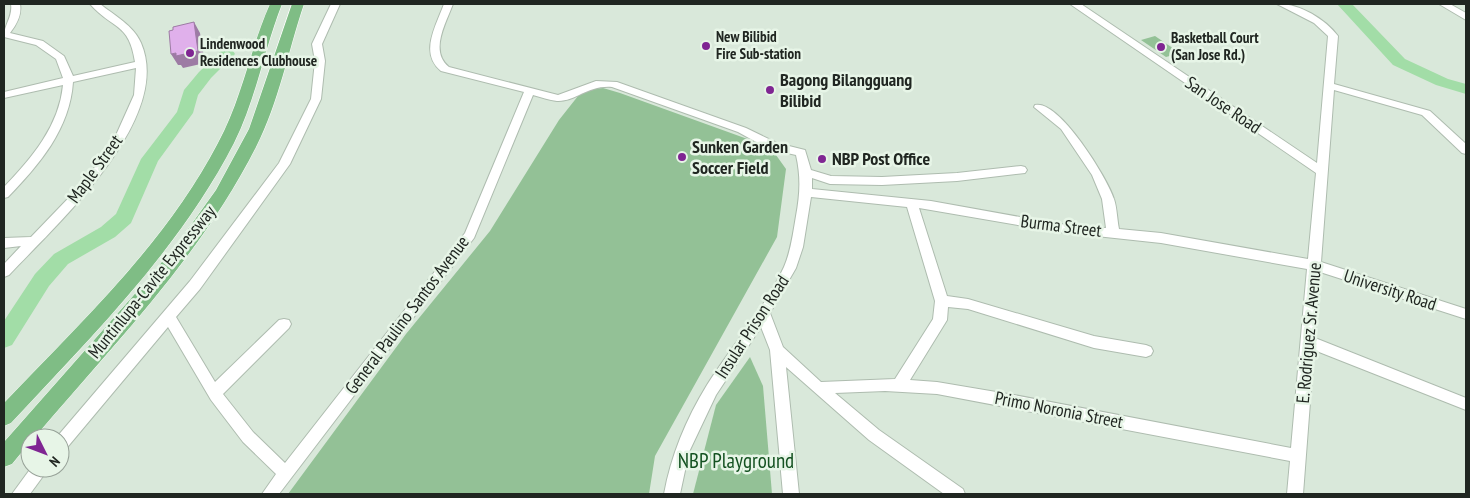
<svg xmlns="http://www.w3.org/2000/svg" width="1470" height="498" viewBox="0 0 1470 498" font-family="'PT Sans Narrow',sans-serif">
<style>
.green{fill:#93c196}
.lines{fill:none;stroke-linecap:round;stroke-linejoin:round}
.river{fill:#a2dda7;fill-rule:evenodd}
.minor-casing{stroke:#aebcaf;stroke-width:2}
.highway-casing{stroke:#fff;stroke-width:1}
.minor{fill:#fff;fill-rule:evenodd}
.highway{fill:#7fbd85;fill-rule:evenodd}
.shaded-wall{fill:#9d7ba4}
.building{fill:#e0b0eb;stroke:#9d7ba4}
.poi-dot{fill:#7f2592;stroke:#e7f5e7;stroke-width:2}
.labels{text-anchor:middle;stroke-width:5;stroke-linejoin:round;paint-order:stroke}
.far-poi-label{font-size:15px;font-weight:bold;fill:#202621;stroke:#e7f5e7;text-anchor:start}
.poi-label{font-size:18px;font-weight:bold;fill:#202621;stroke:#e7f5e7;text-anchor:start}
.street-label{font-size:18px;fill:#202621;stroke:#e7f5e7}
.near-park-label{font-size:21px;fill:#145221;stroke:#e7f5e7}
</style>
<rect width="100%" height="100%" fill="#d9e8da"/>
<g class="green">
<polygon points="1155,36 1180,53 1166,57 1141,40"/>
<polygon points="603,88 620,93 753,141 776,155 786,169 777,237 655,456 649,494 288,494 406,334 490,231 559,120 578,96 592,89"/>
<polygon points="750,357 763,386 772,494 693,494 716,405"/>
</g>
<g class="lines">
<g class="river">
<polygon points="1337,4 1352,4 1405,59 1448,79 1466,84 1466,94 1436,85 1393,65"/>
<polygon points="227,49 233,51 235,54 211,78 198,95 193,113 158,161 131,223 115,237 68,264 49,286 12,345 4,348 4,321 35,274 54,254 101,227 116,214 141,159 177,112 184,90 199,72 221,51"/>
</g>
<g class="minor-casing">
<g id="minor">
<path d="M 11,4 L 20,4 C 22,15 17,24 10,33 L 43,41 L 64,56 L 73,76 L 135,62 C 129,22 113,30 90,4 L 100,4 C 114,15 134,26 141,43 C 174,119 56,225 9,275 L 4,277 L 4,264 L 21,246 L 4,248 L 4,238 L 31,237 L 83,183 L 112,144 L 134,95 L 136,68 L 73,82 C 70,129 39,165 8,197 L 4,198 L 4,187 C 32,158 59,126 63,85 L 4,98 L 4,92 L 63,78 L 56,59 L 36,45 L 4,37 C 4,24 13,17 11,4 Z"/>
<path d="M 331,4 L 340,4 L 322,44 L 325,61 L 321,99 L 290,164 L 200,289 L 176,317 L 215,382 L 279,320 L 284,319 L 289,320 L 291,324 L 289,328 L 223,394 L 253,432 L 285,463 L 465,233 L 524,92 L 441,71 C 419,53 436,26 444,4 L 453,4 C 446,23 429,51 449,67 L 558,95 L 596,81 L 617,82 L 746,128 L 777,143 L 805,150 L 811,170 L 831,176 L 882,177 L 957,173 L 1021,166 L 1025,167 L 1027,170 L 1025,173 L 957,181 L 882,185 L 830,184 L 812,178 L 812,189 L 931,201 L 1059,224 L 1106,228 L 1102,199 L 1092,175 L 1061,129 L 1034,107 L 1035,105 C 1059,99 1108,179 1114,199 C 1117,208 1117,219 1119,229 L 1161,233 L 1308,259 L 1316,173 L 1070,4 L 1081,4 L 1317,163 L 1328,36 L 1314,23 L 1277,4 C 1299,3 1325,19 1338,36 L 1334,84 L 1430,111 L 1466,144 L 1466,154 L 1462,153 L 1422,115 L 1334,90 L 1321,262 L 1466,309 L 1466,319 L 1320,272 L 1315,338 L 1466,398 L 1466,410 L 1314,350 L 1303,494 L 1287,494 L 1290,461 L 937,394 L 885,391 L 835,393 L 879,430 L 963,489 L 965,494 L 944,494 L 869,440 L 786,367 L 799,494 L 783,494 L 770,350 L 761,327 L 716,395 L 689,452 L 680,494 L 664,494 C 671,456 686,419 707,385 C 731,347 765,308 784,267 C 791,251 793,233 796,216 C 800,194 801,177 796,155 L 769,149 L 738,132 L 612,87 C 588,85 575,102 557,101 C 549,100 541,97 533,95 L 474,238 L 279,494 L 262,494 L 276,474 L 243,442 L 211,400 L 168,327 L 65,450 L 60,452 L 60,438 L 56,438 L 190,281 L 279,163 L 311,99 L 315,61 L 312,44 ZM 811,197 L 907,207 L 935,301 L 933,319 L 895,379 L 821,382 L 783,347 L 770,313 L 796,268 L 803,247 ZM 919,208 L 1059,232 L 1161,243 L 1307,269 L 1291,448 L 1014,395 L 937,382 L 910,380 L 947,320 L 948,307 L 968,309 L 1094,348 L 1146,357 L 1151,355 L 1153,351 L 1151,347 L 1146,345 L 1094,336 L 968,299 L 947,296 Z"/>
<polygon points="1439,4 1450,4 1466,13 1466,20"/>
<polygon points="31,468 49,468 30,494 12,494"/>
</g>
</g>
<g class="highway-casing">
<g id="highway">
<path d="M 270,4 L 282,4 C 264,50 256,99 234,143 C 179,250 92,336 11,423 L 4,426 L 4,403 C 81,322 166,243 218,143 C 242,99 250,49 270,4 Z"/>
<path d="M 292,4 L 304,4 C 288,51 279,102 256,147 C 201,256 112,346 34,438 L 30,438 L 30,442 L 12,464 L 4,467 L 4,442 L 148,279 L 183,236 L 216,190 L 249,129 Z"/>
</g>
</g>
<use href="#minor" class="minor"/>
<use href="#highway" class="highway"/>
</g>
<polygon class="shaded-wall" points="194,22 200,33 205,63 183,68 181,65 178,65 171,54 176,53"/>
<polygon class="building" points="194,22 198,51 176,56 176,53 171,54 169,31 173,30 173,27"/>
<g class="poi-dot">
<circle cx="706" cy="46" r="5"/>
<circle cx="1161" cy="47" r="5"/>
<circle cx="190" cy="53" r="5"/>
<circle cx="770" cy="90" r="5"/>
<circle cx="682" cy="157" r="5"/>
<circle cx="822" cy="159" r="5"/>
</g>
<g class="labels">
<g class="far-poi-label">
<text x="716" y="42">New Bilibid<tspan x="716" dy="17">Fire Sub-station</tspan></text>
<text x="1171" y="43">Basketball Court<tspan x="1171" dy="17">(San Jose Rd.)</tspan></text>
<text x="200" y="49">Lindenwood<tspan x="200" dy="17">Residences Clubhouse</tspan></text>
</g>
<g class="poi-label">
<text x="780" y="86">Bagong Bilangguang<tspan x="780" dy="21">Bilibid</tspan></text>
<text x="692" y="153">Sunken Garden<tspan x="692" dy="21">Soccer Field</tspan></text>
<text x="832" y="165">NBP Post Office</text>
</g>
<g class="street-label">
<text transform="translate(1223 105) rotate(34)" y="6">San Jose Road</text>
<text transform="translate(95 169) rotate(-54)" y="6">Maple Street</text>
<text transform="translate(1061 226) rotate(7)" y="6">Burma Street</text>
<text transform="translate(152 282) rotate(-51)" y="6">Muntinlupa-Cavite Expressway</text>
<text transform="translate(1390 290) rotate(18)" y="6">University Road</text>
<text transform="translate(407 315) rotate(-53)" y="6">General Paulino Santos Avenue</text>
<text transform="translate(752 327) rotate(-57)" y="6">Insular Prison Road</text>
<text transform="translate(1309 333) rotate(-85)" y="6">E. Rodriguez Sr. Avenue</text>
<text transform="translate(1059 410) rotate(11)" y="6">Primo Noronia Street</text>
</g>
<g class="near-park-label">
<text x="736" y="468">NBP Playground</text>
</g>
</g>
<rect width="1470" height="498" fill="none" stroke="#202621" stroke-width="10"/>
<g transform="translate(45 453) rotate(132)"><circle r="24" fill="#e7f5e7" stroke="#97a298"/>
<path d="M0-4L9 19L0 12L-9 19Z" fill="#7f2592"/>
<text y="-8" font-size="14" font-weight="bold" text-anchor="middle" fill="#202621">N</text>
</g>
</svg>
